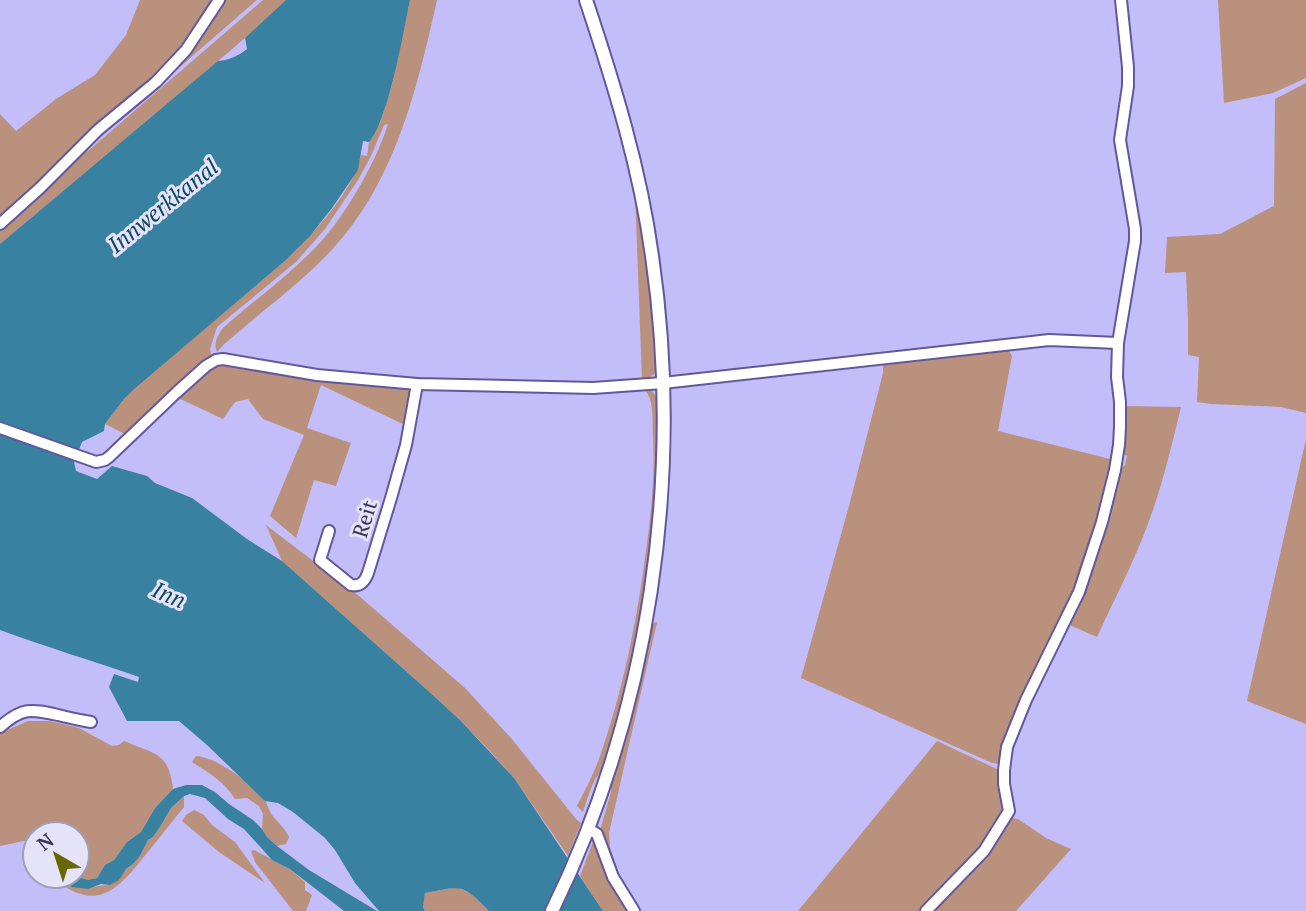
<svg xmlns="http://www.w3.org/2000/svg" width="1306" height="911" viewBox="0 0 1306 911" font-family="'PT Serif',serif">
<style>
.green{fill:#ba917c}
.water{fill:#3981a0}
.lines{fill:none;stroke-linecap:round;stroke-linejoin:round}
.minor-casing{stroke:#62589c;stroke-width:14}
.tertiary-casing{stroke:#62589c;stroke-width:16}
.minor{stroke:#fff;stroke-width:10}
.tertiary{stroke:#fff;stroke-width:12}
.labels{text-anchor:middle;stroke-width:6;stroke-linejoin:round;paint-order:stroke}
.street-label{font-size:21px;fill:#3a3655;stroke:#e4e3fa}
.water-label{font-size:23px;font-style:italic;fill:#0c4960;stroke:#e4e3fa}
</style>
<rect width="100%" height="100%" fill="#c3bdfa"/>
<g class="green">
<polygon points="140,0 218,0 180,54 0,222 0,114 16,131 56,99 95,75 126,35"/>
<polygon points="221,0 257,0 87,148 82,148 154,86"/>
<polygon points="263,0 286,0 267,19 189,86 0,244 0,227 73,157 88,151"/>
<path d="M 410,0 L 437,0 C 416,94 393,191 322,260 C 299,283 273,303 249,323 C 238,333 226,341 217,352 C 213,343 218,335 223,328 C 252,302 283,280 310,253 C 341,224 375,165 388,124 L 384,125 L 371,156 L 358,180 L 325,229 L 296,262 L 217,327 L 210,349 L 212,358 L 127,435 L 105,424 L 124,399 L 132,390 L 286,260 C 313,234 353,192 361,155 L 367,156 L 369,142 L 380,123 L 392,85 Z"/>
<polygon points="1218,0 1306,0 1306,78 1273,93 1224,103"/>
<polygon points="1306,83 1306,413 1281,407 1211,404 1197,402 1199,357 1188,355 1188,320 1186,272 1165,273 1167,237 1220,234 1274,206 1275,99"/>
<path d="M 635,191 L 648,258 L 657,369 C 654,376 649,378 642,380 Z"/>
<path d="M 1008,349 L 1012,356 L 998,431 L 1114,460 C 1094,566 1044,664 1002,761 L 999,764 L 992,763 L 801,678 L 849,506 L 883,373 L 883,362 Z"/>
<polygon points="218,363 403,387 408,389 412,395 407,426 321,385 307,428 351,443 336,486 314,480 296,538 270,516 304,435 263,419 248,399 235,402 223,419 176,397"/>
<path d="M 644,389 L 652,391 L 657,398 L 658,402 C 658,465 654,528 645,591 C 637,651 621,710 603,769 C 592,780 588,797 583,812 L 577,806 C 584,792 592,777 598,762 C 623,692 638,616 647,543 C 652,507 655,471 653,435 C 652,421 655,400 644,389 Z"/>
<path d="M 1123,406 L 1181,407 C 1173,440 1165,474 1154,507 C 1139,552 1117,594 1097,637 L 1067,624 L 1116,474 L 1125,465 L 1127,456 L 1121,452 Z"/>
<polygon points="1306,439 1306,724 1247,701"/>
<polygon points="266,525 359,596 465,688 511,738 576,819 581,823 568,856 514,778 487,748 460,720 425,688 282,561"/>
<polygon points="657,622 609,833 610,847 623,887 601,841 601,827 611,792 611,779 651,623"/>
<path d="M 28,721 L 50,721 L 79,728 L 112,746 L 119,745 L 124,741 C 154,754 169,752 173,789 L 155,808 L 141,832 L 127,842 L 114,860 L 105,865 L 97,878 L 88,880 L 75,876 L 77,876 L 77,834 L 35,834 L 35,840 L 33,839 L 0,846 L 0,733 Z"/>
<polygon points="937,741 1001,771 1004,812 992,835 923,911 798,911"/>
<path d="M 196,756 C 217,757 252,784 265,800 C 268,805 269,811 272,815 C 278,823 285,828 289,837 L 286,844 L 277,846 L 267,837 L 262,829 L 263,814 L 259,806 L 247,798 L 235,799 C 224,781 209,773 192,762 Z"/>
<path d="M 184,796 L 184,807 C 170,824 157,841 143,858 C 113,896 93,911 50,876 C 60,876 66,885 76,887 C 88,890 98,884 110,885 L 126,869 L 133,864 L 140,856 L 148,840 L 153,837 L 160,827 L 171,808 Z"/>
<polygon points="194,810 204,815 212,825 235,842 265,883 219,852 182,821 186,815"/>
<polygon points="1012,818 1018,819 1046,838 1071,849 1016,911 929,911"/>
<polygon points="593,842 596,843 630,911 603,911 580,876"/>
<polygon points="254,850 290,869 305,882 305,890 312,895 306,911 293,911 255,862 251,851"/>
<polygon points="457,887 472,894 489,911 425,911 423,907 425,893"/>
</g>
<g class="water">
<path d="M 286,0 L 410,0 C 403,34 397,69 387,102 C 382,116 378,131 369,142 L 363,141 L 358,170 L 332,208 L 310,236 L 286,260 L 133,390 L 124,399 L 105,424 L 104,431 L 82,442 L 74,462 L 76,471 L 97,479 L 112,466 L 147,476 L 155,483 L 192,498 L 247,539 L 282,561 L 425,688 L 460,720 L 514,778 L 603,911 L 489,911 C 462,883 462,886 425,893 L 423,907 L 425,911 L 379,911 L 355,883 L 335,850 L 325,838 L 293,812 L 278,803 L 265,801 L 207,745 L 179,721 L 127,721 L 109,687 L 114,674 L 138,682 L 139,677 C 93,661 46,647 0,630 L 0,244 L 218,61 C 230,60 238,56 247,49 L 245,38 Z"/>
<polygon points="186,785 202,785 215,792 229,804 253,820 262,829 267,837 277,846 309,870 377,911 344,911 290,869 272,860 244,829 228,819 205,798 190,794 184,796 171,808 160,827 153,837 148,840 140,856 133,864 126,869 119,880 110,885 101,884 88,889 72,887 57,876 75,876 88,880 97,878 105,865 114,860 127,842 141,832 155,808 173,789"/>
</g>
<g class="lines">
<g class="minor-casing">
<g id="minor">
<polyline points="0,224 40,188 98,130 156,82 186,50 219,0"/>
<polyline points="0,428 96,462 105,460 109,457 177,392 206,366 216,360 223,359 317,375 417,384 593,388 663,383 1049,340 1118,343"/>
<path d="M 329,531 L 320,560 L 351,585 C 361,587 365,581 368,573 L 391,498 L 406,445 L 417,384"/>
<path d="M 0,727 C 22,707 31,709 58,715 C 69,718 80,720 91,722"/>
<polyline points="589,829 597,834 613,877 634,911"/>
<polyline points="926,911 984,851 1009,811 1004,784 1004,770 1007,747 1026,700 1079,592 1102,522 1115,470 1119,445 1120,427 1120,402 1117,377 1118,343 1135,241 1135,229 1120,140 1128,86 1128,67 1121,0"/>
</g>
</g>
<g class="tertiary-casing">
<path id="tertiary" d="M 552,911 C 650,711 684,476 652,256 C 640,168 614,84 586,0"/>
</g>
<use href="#minor" class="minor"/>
<use href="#tertiary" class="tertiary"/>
</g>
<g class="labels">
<g class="street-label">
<text transform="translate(365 519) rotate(-73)" y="7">Reit</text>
</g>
<g class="water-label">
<text transform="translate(163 206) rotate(-39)" y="8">Innwerkkanal</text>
<text transform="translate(169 595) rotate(23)" y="8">Inn</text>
</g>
</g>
<g transform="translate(56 855) rotate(321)"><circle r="33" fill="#e4e3fa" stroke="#a09eb8" stroke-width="2"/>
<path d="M0-5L12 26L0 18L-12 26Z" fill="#686701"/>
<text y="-10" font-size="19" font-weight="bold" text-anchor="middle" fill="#3a3655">N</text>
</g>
</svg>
